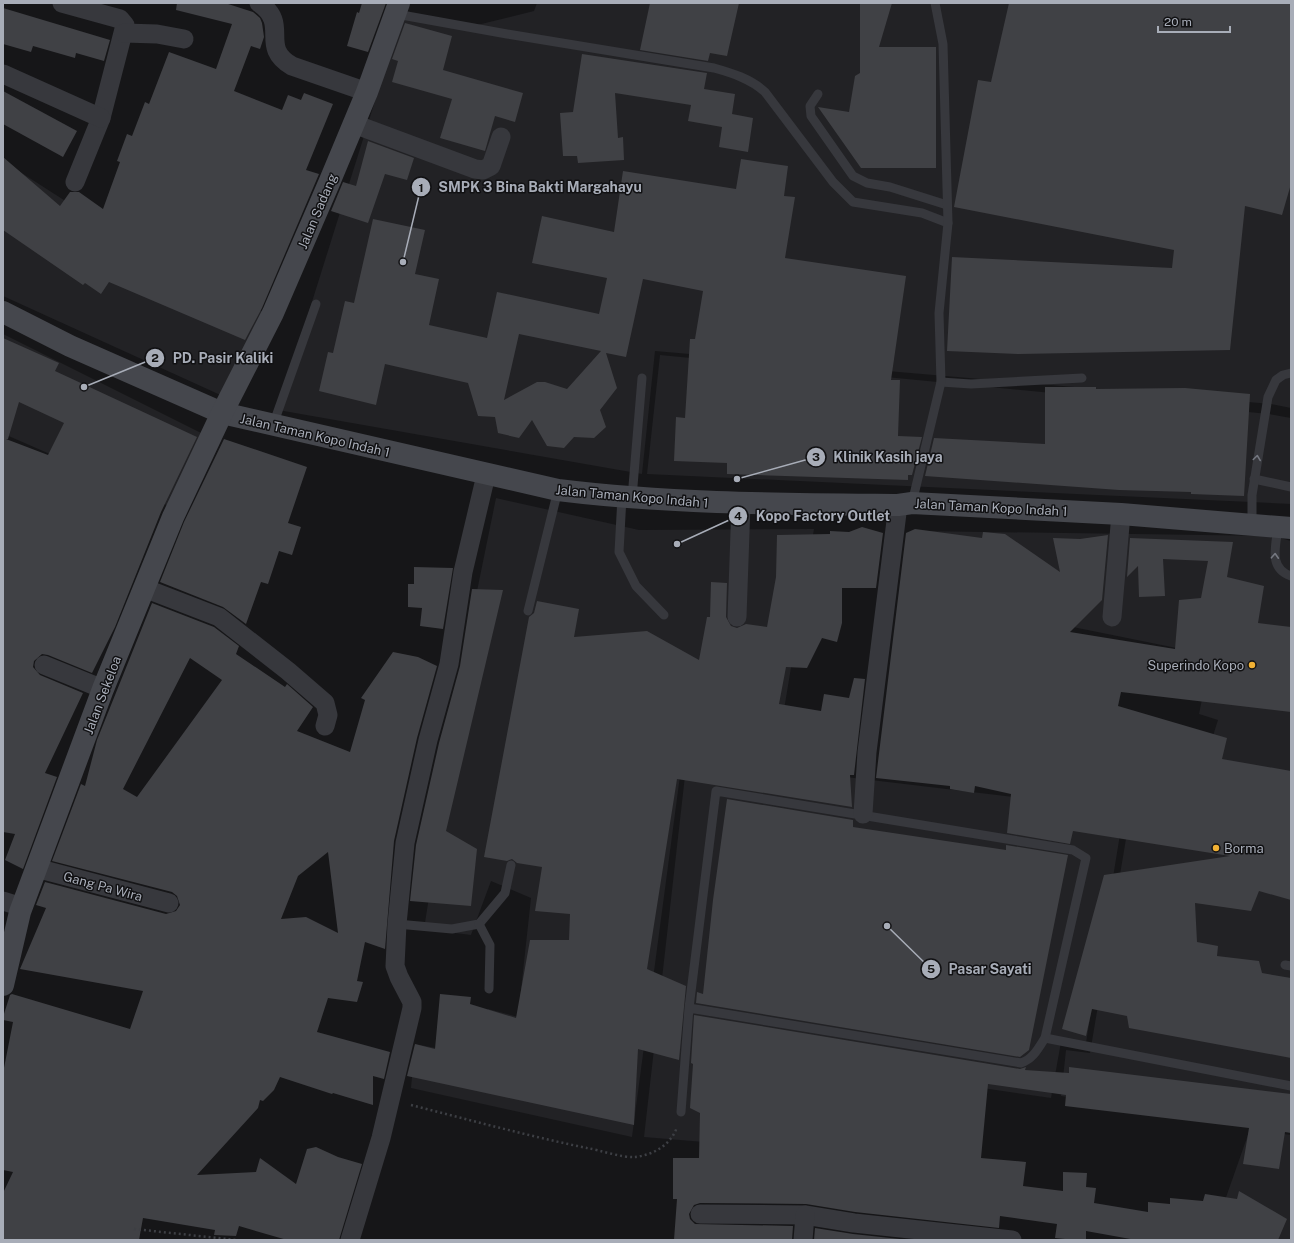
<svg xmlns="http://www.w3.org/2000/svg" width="1294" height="1243" viewBox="0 0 1294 1243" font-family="'Public Sans',sans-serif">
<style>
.built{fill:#222225}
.building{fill:#404145;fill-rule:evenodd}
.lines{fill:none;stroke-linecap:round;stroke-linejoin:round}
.path{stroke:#3d3f44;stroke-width:2.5;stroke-dasharray:2 3;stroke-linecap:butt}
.lane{stroke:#37383d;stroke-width:9}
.street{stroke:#37383d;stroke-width:19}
.secondary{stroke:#45474d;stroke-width:22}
.oneway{stroke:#757881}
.poi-dot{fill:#f2b134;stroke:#111113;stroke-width:1.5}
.labels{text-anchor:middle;stroke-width:3;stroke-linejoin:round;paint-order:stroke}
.street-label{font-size:13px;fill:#a8adb8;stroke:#111113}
.poi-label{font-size:13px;fill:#a8adb8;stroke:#111113;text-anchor:end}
.leader{fill:none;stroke:#a8adb8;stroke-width:1.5}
.callout-dot{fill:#a8adb8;stroke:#111113;stroke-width:1.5}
.mark-label{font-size:12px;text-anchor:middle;font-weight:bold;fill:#111}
.callout-label{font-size:14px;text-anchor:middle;font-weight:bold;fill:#a8adb8;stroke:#111113;stroke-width:3;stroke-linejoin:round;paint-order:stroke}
</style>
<rect width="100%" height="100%" fill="#161618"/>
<g class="built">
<polygon points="537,3 1291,3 1291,408 1271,404 655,351 642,474 278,410 402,15 473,26 534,11"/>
<polygon points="3,161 170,268 272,316 227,398 3,296"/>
<polygon points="3,334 203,434 169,506 4,434"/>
<polygon points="660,355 1269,414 1291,418 1291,504 647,474"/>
<polygon points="496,498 639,530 814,529 776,758 684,746 632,1137 411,1088 415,1044 477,1056 488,1009 518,1017 531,898 491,881 471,935 424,929 477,591"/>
<polygon points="919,531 1273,536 1291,541 1291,1129 1061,1096 1066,1050 1090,1053 1130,815 1186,820 1218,720 1199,714 1211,655 905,593"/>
<polygon points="687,758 1124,810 1085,1049 1061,1042 1051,1098 866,1071 862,1155 644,1137"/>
<polygon points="1250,1129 1291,1135 1291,1240 1211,1240"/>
</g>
<g class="building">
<polygon points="177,3 225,3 253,12 260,18 262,23 264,37 260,49 251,46 234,91 282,110 288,95 301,100 304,93 333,104 306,170 319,174 262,308 245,340 109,282 101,294 85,283 83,285 3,230 3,157 60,206 70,192 79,192 103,209 120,162 117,161 127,134 132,136 145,102 149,104 169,52 216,69 232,24 176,10"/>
<polygon points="362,3 386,3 368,52 347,46 357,12 359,13"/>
<polygon points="650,3 739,3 727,56 710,53 708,61 640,50"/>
<polygon points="860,3 892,3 879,47 936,47 936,168 861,168 818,107 849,112 855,76 860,73"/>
<polygon points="1009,3 1291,3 1291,184 1282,215 1245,206 1230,350 1019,354 947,351 952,257 1172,268 1174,250 954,207 978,80 991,82"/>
<polygon points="3,8 110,40 104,61 76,53 75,58 33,46 31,52 3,44"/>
<polygon points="405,23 452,36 443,70 523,93 515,122 495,116 485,151 440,138 452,99 392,82 398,61 392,59"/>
<polygon points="582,54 707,73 704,89 735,94 732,114 753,118 748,152 719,147 722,127 688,121 691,105 615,93 618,138 623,137 624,160 578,163 577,156 563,156 560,113 573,112"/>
<polygon points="3,91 77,131 63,157 3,124"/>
<polygon points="368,141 414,158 407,180 385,174 368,223 331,211 343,182 356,186"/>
<path d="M 741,159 L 788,166 L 784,196 L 795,197 L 785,258 L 906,276 L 891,380 L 900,380 L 898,436 L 922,437 L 912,475 L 908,475 L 908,480 L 727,474 L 727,463 L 674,461 L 676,417 L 685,418 L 690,339 L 695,339 L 703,291 L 643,279 L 626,357 L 606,353 L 617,388 L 600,410 L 606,427 L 594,438 L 574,437 L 564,448 L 547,446 L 532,420 L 519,438 L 498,433 L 495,417 L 478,416 L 468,383 L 385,364 L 376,405 L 319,391 L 328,352 L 333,353 L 345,301 L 354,303 L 373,219 L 425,230 L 415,274 L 439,279 L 429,325 L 487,338 L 497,292 L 599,314 L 607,278 L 532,263 L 542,216 L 614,232 L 623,171 L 736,189 ZM 519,334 L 601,351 L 567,389 L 545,382 L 537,382 L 504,400 Z"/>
<path d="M 3,338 L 59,363 L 55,371 L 197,437 L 161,512 L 115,627 L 92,673 L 48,655 L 42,654 L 34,661 L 33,667 L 40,675 L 83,693 L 45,773 L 57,777 L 23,869 L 5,860 L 15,834 L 3,832 ZM 19,402 L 64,423 L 48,455 L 6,439 L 8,439 Z"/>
<polygon points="1045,387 1096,387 1096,389 1185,388 1250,394 1244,496 1191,494 1191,492 1119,490 925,476 934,438 1045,444"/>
<polygon points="224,439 307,467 288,523 301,527 292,555 279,551 268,584 261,582 246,624 223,607 160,582 184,522"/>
<polygon points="862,527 883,533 876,588 842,588 842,623 837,642 822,638 807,668 786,667 779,704 821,711 824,694 849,698 854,678 865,679 854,775 850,775 852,807 677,779 647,969 686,986 679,1060 638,1049 634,1125 407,1076 415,1044 435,1049 440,994 471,997 470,1004 516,1018 530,940 569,940 570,914 535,911 542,867 517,863 512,859 507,861 484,857 529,617 534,613 537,601 579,609 574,637 647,631 699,660 707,617 710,617 711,582 727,583 726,617 731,626 737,628 746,624 767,627 776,577 777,535 830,534 830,531 849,532"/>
<polygon points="915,529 982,538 983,532 1005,534 1060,572 1053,538 1080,539 1108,535 1102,600 1070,632 1175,649 1179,600 1201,598 1208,561 1163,559 1165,596 1139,597 1138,566 1127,577 1130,538 1233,542 1227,577 1264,586 1258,623 1291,627 1291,712 1121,692 1118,706 1227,738 1222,759 1291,771 1291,900 1259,891 1251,911 1195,903 1197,942 1218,946 1217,956 1259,961 1262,973 1291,978 1291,1058 1129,1028 1127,1016 1092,1009 1086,1036 1062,1029 1104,875 1230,856 1073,831 1070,844 1007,833 1011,794 975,786 974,793 950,789 950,786 876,778 906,533"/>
<polygon points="414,567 453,568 443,629 420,626 422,608 408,607 408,584 414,584"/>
<polygon points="472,589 503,590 446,831 477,849 471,906 410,901 416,845 439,743 460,666"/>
<path d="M 152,603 L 214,627 L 239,646 L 236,654 L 285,687 L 287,684 L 313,707 L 297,731 L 350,752 L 365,700 L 361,698 L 393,652 L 418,657 L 437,666 L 417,738 L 394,841 L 385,949 L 365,942 L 357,981 L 363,982 L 357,1002 L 328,998 L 317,1032 L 390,1052 L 384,1079 L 373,1076 L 373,1105 L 333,1093 L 332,1094 L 280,1077 L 274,1090 L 263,1101 L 260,1100 L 258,1108 L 197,1175 L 256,1172 L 260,1158 L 296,1184 L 307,1149 L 316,1147 L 338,1157 L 362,1164 L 339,1240 L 287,1240 L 239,1226 L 236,1236 L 214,1235 L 215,1230 L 143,1218 L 139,1240 L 3,1240 L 3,1193 L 13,1172 L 3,1170 L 3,1073 L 13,1022 L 3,1020 L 3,1017 L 10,995 L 12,994 L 130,1029 L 143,991 L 20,969 L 46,908 L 36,905 L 45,882 L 166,914 L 176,911 L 180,905 L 177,896 L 172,892 L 52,861 L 81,784 L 85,786 L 97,740 ZM 190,658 L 222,680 L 137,797 L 123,789 ZM 328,852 L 338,933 L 306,917 L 281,919 L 298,876 Z"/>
<polygon points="727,799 853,820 853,827 1006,850 1006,845 1068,855 1029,1050 1020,1057 696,1003 697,992 703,994 713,900"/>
<polygon points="694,1015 1020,1069 1026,1067 1025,1070 1069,1073 1069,1067 1291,1094 1291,1133 1285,1132 1279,1169 1243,1164 1249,1128 1065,1106 1066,1095 988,1084 981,1158 1026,1162 1023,1186 1063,1191 1063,1172 1087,1173 1086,1187 1096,1188 1094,1203 1148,1212 1148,1202 1170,1204 1170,1198 1203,1201 1205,1194 1237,1199 1239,1191 1287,1219 1278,1240 1136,1240 1086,1231 1086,1240 1075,1240 1055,1238 1057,1224 1000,1216 999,1228 855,1212 806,1204 700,1203 694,1205 689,1214 690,1219 695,1224 793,1226 792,1240 674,1240 677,1199 673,1199 673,1158 699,1158 700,1113 690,1108 693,1064 691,1063"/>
<polygon points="815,1228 853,1234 909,1240 814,1240"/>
</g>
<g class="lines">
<g class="path">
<path d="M 411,1105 C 470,1120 528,1136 587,1148 C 600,1150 622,1158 635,1157 C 653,1155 671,1145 677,1127"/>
<polyline points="134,1229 236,1240"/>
</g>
<g class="lane">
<path d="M 396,14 L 507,34 L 714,68 C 732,73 751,79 765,92 L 833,182 L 853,202 L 922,213 L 948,223"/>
<polyline points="818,94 810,106 811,116 853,176 867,183 890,187 947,205"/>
<polyline points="941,382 971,384 1082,378"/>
<polyline points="273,425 316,304"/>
<polyline points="1254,479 1291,487"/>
<polyline points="622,497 619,552 636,586 664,615"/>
<polyline points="632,498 642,378"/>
<polyline points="912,503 941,382 939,313 948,223 943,44 935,3"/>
<polyline points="1252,525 1252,495 1268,397 1276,380 1283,375 1291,373"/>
<path d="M 1278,527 C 1276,546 1268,568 1291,576"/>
<polyline points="528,611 558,490"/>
<polyline points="397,924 452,929 479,924 505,893 511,865"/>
<polyline points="479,924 490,945 489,989"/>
<polyline points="1285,965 1291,966"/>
<polyline points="1045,1038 1291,1086"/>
<path d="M 681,1112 L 689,1008 L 716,791 L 1073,850 L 1086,858 L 1045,1038 C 1038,1049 1033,1059 1021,1063 L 689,1008"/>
</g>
<g class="street">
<polyline points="62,3 120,19 125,25 101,118 75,182"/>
<path d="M 259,3 C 291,25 258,46 292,66 L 367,92"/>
<polyline points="124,33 157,34 184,39"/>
<polyline points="3,74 101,118"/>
<polyline points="354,124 475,169 483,170 491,166 501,137"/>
<polyline points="144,588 219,617 288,671 325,703 328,715 325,726"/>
<polyline points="737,617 741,504"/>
<polyline points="1112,617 1121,514"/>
<polyline points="44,665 103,689"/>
<polyline points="863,814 867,752 898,505"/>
<polyline points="36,868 169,903"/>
<polyline points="3,901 22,907"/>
<polyline points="700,1214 805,1215 854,1223 1012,1240"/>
<polyline points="350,1240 381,1138 412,1008 412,1002 399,977 395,966 397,924 405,843 428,740 449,664 463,572 486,475"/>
<polyline points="803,1240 805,1215"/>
</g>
<g class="secondary">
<path d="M 3,312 L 70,346 L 222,413 L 558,490 C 671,504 785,504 898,505 L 912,503 L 1121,514 L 1291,528"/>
<polyline points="3,985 20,912 103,689 173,517 222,413 273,313 329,183 367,92 399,3"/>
</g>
</g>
<defs><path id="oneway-chevron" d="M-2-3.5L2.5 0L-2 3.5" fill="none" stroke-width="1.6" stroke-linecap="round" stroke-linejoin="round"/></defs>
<g class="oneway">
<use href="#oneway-chevron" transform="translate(1257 458) rotate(-82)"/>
<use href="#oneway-chevron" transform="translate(1275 556) rotate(-87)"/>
</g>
<g class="poi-dot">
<circle cx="1252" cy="665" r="4"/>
<circle cx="1216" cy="848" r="4"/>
</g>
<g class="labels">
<g class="street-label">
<text transform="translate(317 211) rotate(-67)" y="5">Jalan Sadang</text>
<text transform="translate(315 435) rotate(13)" y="5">Jalan Taman Kopo Indah 1</text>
<text transform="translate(632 496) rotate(5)" y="5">Jalan Taman Kopo Indah 1</text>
<text transform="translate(991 507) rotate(3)" y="5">Jalan Taman Kopo Indah 1</text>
<text transform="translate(102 695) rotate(-69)" y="5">Jalan Sekeloa</text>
<text transform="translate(103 886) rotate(15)" y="5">Gang Pa Wira</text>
</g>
<g class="poi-label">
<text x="1244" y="670">Superindo Kopo</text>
<text x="1224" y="853" text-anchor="start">Borma</text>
</g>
</g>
<path class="leader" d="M403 262L421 187M84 387L155 358M737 479L816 457M677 544L738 516M887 926L931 969"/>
<g class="callout-dot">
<circle cx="403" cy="262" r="4"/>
<circle cx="84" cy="387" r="4"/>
<circle cx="737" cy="479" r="4"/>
<circle cx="677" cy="544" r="4"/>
<circle cx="887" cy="926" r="4"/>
<circle cx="421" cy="187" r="10"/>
<circle cx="155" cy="358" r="10"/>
<circle cx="816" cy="457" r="10"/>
<circle cx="738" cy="516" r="10"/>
<circle cx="931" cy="969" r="10"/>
</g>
<g class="mark-label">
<text x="421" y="192">1</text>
<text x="155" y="362">2</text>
<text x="816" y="461">3</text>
<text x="738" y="520">4</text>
<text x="931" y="973">5</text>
</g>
<g class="callout-label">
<text x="540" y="192">SMPK 3 Bina Bakti Margahayu</text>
<text x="223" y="363">PD. Pasir Kaliki</text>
<text x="888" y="462">Klinik Kasih jaya</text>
<text x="823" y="521">Kopo Factory Outlet</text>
<text x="990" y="974">Pasar Sayati</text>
</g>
<rect width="1294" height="1243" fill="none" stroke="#a8adb8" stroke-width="8"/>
<path d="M1158 26v6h72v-6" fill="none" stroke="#a8adb8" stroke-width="2"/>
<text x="1164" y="26" font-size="12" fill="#a8adb8" stroke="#111113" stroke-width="3" paint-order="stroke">20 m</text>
</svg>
